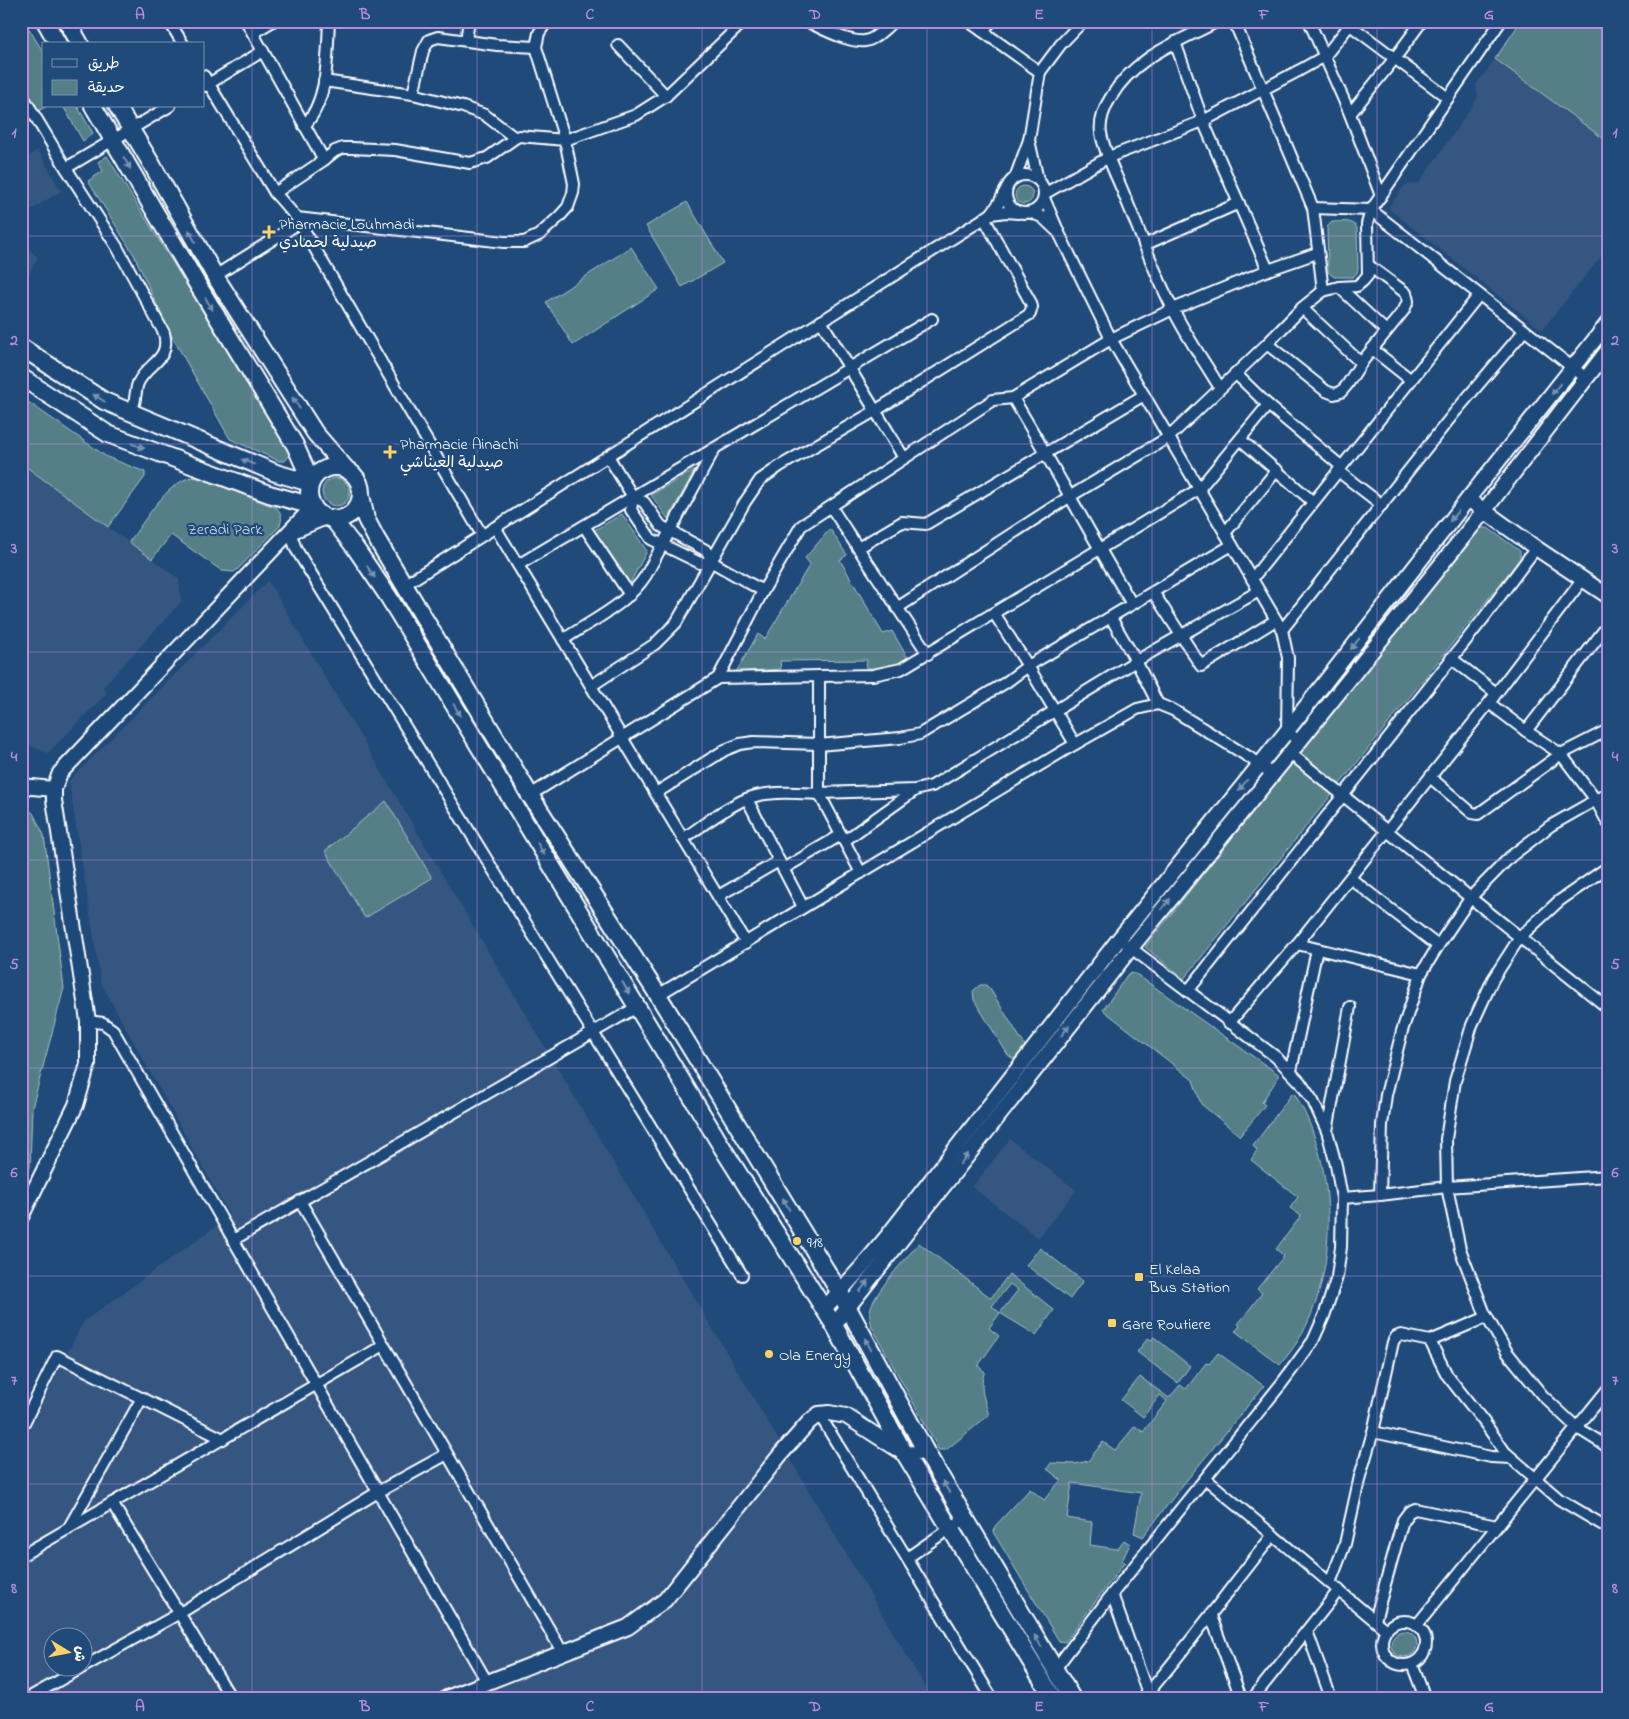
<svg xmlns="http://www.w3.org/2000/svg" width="1629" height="1719" viewBox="0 0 1629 1719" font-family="'Indie Flower','Playpen Sans Arabic',sans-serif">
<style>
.built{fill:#365780;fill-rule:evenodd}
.green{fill:#547f87;stroke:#aabfc3;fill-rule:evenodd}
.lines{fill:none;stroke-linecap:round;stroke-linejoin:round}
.street-casing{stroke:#fff;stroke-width:14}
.secondary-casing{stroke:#fff;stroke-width:18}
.primary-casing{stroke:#fff;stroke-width:20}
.street{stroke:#1f4a7a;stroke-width:10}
.secondary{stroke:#1f4a7a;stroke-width:14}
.primary{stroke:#1f4a7a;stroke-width:16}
.oneway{fill:#7992af}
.grid{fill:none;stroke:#b68bdc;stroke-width:1;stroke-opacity:0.55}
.poi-dot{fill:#ffd166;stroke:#1f4a7a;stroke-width:2}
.labels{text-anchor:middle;stroke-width:4.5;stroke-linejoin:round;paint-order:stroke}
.poi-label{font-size:16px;fill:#fff;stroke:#1f4a7a;text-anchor:start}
.park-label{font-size:16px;fill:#d4dfe1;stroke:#1f4a7a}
.neatline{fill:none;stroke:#b68bdc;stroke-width:2}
.grid-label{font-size:16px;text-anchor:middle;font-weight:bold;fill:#b68bdc}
</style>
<rect width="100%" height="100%" fill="#1f4a7a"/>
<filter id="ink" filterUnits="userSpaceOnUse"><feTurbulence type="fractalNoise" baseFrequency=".02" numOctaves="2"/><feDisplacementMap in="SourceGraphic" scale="10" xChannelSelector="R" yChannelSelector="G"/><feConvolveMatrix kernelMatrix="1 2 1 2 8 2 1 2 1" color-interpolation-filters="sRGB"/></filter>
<g filter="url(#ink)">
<g class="built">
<polygon points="1495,59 1608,142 1608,248 1542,330 1388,208 1405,185 1419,183 1478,98 1476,85"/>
<polygon points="38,150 61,191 21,216 21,161"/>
<polygon points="21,242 38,258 21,288"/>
<polygon points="21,463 179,579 181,602 103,687 107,693 48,753 21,742"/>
<path d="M 268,581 L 932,1698 L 21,1698 L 21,1446 L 83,1322 L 230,1216 L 101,983 L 69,781 ZM 52,1636 L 82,1636 L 82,1666 L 52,1666 Z"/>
<polygon points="1010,1139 1076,1190 1038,1238 972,1187"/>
</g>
<g class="green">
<polygon points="21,21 24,21 44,53 44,106 47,106 38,111 21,82"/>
<polygon points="1521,21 1608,21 1608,142 1495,59"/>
<polygon points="63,106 77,106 93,133 83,141"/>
<polygon points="107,156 289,451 290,455 285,461 279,461 230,439 170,333 134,255 88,181 103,171 98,162"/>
<circle cx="1024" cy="195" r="9"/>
<polygon points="687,202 723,263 682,287 646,226"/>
<path d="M 1332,222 C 1342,222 1352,219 1357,228 L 1358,269 L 1357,273 L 1353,277 L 1334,277 L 1328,272 L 1327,227 Z"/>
<polygon points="631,247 659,289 573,345 546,302"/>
<polygon points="21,397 107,457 145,472 145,477 108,527 21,463"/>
<polygon points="695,470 668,519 651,495"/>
<path d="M 192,477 L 202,479 L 277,508 C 282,515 283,519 279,527 L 238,569 L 234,572 L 222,571 L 171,535 L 152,559 L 129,542 C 145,521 166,483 192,477 Z"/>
<circle cx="336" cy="492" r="14"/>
<polygon points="622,514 647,551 628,587 593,531"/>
<polygon points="1479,528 1488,528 1520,551 1520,559 1184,979 1145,947"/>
<polygon points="830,529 847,555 840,560 883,634 892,631 909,660 894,668 866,668 867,660 780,661 781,669 736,672 758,634 765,639 810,564 805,558"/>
<polygon points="386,801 432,878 365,918 325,851"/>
<polygon points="21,805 33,813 44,835 64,988 32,1108 30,1167 21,1183"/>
<polygon points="1131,973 1136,974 1278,1074 1278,1078 1262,1102 1265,1105 1240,1136 1201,1104 1193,1080 1103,1010 1127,975"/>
<polygon points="980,985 986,985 990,989 1024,1044 1026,1050 1018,1059 1012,1058 1008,1055 974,1000 973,991"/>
<path d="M 1294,1093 C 1336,1160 1340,1265 1302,1334 C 1296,1345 1288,1355 1280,1365 L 1235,1331 L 1240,1326 L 1238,1324 L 1262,1293 L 1257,1289 L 1284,1256 L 1276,1249 L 1301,1216 L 1290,1208 L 1298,1197 L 1251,1160 L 1257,1150 L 1253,1146 L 1291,1095 Z"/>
<path d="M 919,1243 L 991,1298 L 1009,1274 L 1054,1310 L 1036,1335 L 1000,1313 L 989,1328 L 999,1336 L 978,1366 L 985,1372 C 978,1385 985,1402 989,1415 L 946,1450 L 939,1450 L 872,1327 C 871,1322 869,1317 870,1311 C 873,1293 906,1259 919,1243 ZM 1010,1284 L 1018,1290 L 1000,1313 L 992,1306 Z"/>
<polygon points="1040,1248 1083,1281 1070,1299 1026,1265"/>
<polygon points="1154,1337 1190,1366 1178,1383 1137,1352 1148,1338 1151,1340"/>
<polygon points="1218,1353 1264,1386 1182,1486 1143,1537 1134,1533 1141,1493 1072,1483 1067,1518 1092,1522 1090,1545 1117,1549 1124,1540 1130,1544 1122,1561 1125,1562 1065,1642 1059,1641 993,1532 995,1526 1030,1489 1044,1500 1061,1480 1047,1469 1051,1463 1075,1464 1088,1461 1103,1442 1115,1450 1135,1426 1143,1432 1167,1401 1160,1395 1143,1417 1121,1400 1140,1377 1169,1398 1180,1385 1186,1389 1206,1363 1209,1364"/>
<circle cx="1404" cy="1644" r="13"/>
</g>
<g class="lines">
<g class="street-casing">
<g id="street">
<polyline points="169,21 183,44"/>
<polyline points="246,21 324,160 275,193"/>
<path d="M 806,21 C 821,28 848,43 865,41 C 875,40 886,27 894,21"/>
<polyline points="968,21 1040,72"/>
<path d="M 1218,21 C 1179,42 1135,56 1111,97 C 1105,106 1099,121 1101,133 C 1104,153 1118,178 1125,197 C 1141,234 1154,273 1173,309 C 1186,336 1204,361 1220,388"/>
<polyline points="1234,21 1313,208 1323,291"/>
<polyline points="1309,21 1350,114 1381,196"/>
<polyline points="1501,21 1371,210 1586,378"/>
<polyline points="1350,25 1448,98"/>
<polyline points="982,31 992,21"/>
<polyline points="253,33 273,21"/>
<polyline points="466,40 469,21"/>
<polyline points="1175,42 1203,121 1268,270"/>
<polyline points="618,45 666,96"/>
<polyline points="204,76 275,193 297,218 482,535"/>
<polyline points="324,81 413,94 463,107 485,115 515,138"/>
<polyline points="205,86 263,51"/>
<path d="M 21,93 L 66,168 L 117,247 L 164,333 C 171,361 148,362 138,383 C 136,388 136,393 135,398 C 135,403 132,408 130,413"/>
<polyline points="413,94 423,51 429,40 438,37 497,45 536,47"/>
<polyline points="1350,114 1395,58 1422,21"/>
<path d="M 304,126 C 329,100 327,55 329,21"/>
<polyline points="1029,140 1038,180"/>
<polyline points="324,160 335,151 343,148 352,148 395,150 470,163 487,158 515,138 519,136 565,140 636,115 666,96 735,30 741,21"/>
<polyline points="66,168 170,106"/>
<circle cx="1025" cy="194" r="19"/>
<polyline points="1015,178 1029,140 1040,72 1061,44 1083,21"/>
<polyline points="1005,191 999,203 991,214 1006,212 1018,213"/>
<polyline points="1044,194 1109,157 1203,121 1300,70 1325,56 1353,21"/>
<polyline points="1032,213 1042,217 1059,233 1044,198"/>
<polyline points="297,218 504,242 524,242 539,235 559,217 568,207 573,193 574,184 565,140 536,47 539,33 547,21"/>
<polyline points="1059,233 1111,339 1282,630 1288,658 1287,731 1299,742"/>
<polyline points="1144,245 1239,203"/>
<polyline points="215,276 299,223"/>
<polyline points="1339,287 1386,331"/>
<polyline points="1302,308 1361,363"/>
<polyline points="821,321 904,458"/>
<polyline points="1267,344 1326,391 1334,394 1341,392 1347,385 1361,363 1404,310 1408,301 1406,293 1368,265"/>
<polyline points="1372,349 1411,380"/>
<polyline points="1235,373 1268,405 1341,466"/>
<path d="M 1013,398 C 1054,466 1091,536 1132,604"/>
<polyline points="1241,440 1312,501"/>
<polyline points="608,456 633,497 644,502 661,526 707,551 712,562"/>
<polyline points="1338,471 1382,505"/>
<polyline points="633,497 631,510 651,539 700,563 712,562 763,591"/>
<polyline points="831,507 928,654"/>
<polyline points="584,526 630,595"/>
<polyline points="495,527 746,943"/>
<polyline points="290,532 296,549 742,1275"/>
<polyline points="1225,533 1277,470"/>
<polyline points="858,548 902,522 926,524 1144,395"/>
<polyline points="518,565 932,319"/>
<polyline points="1252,579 1479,295"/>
<polyline points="404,585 991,214"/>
<polyline points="1153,592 1201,666 1276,620"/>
<polyline points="897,608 1069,497 1169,437 1267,344 1302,308 1323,291 1339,287 1357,286 1363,281 1368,275 1367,224 1371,210 1313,208"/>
<polyline points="994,613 1028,666 1075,744"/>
<polyline points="1111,618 1136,661 1158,704"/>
<polyline points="1282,630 1455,412 1524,331"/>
<path d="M 563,640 C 592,620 627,605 646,575 L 714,450"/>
<polyline points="1451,658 1496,693"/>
<polyline points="819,676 819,793 861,873"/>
<polyline points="718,678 873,675 901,669 1199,489 1268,405"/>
<polyline points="591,686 655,644 676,623 745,502 760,480 780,466 875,411 1030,314 1032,307 1031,303 984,218"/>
<polyline points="1489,703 1526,731 1561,754 1595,799 1608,823"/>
<polyline points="1526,731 1608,625"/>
<polyline points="818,745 900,738 920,734 1005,683 1028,666 1232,545"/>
<polyline points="1290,753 1608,1008"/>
<polyline points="1430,777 1472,813 1478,814 1561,754 1608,730"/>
<polyline points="656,793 725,750 740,744 753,742 818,744"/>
<polyline points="819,793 915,790 932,786 1136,661 1259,591"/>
<polyline points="527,797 718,678 763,591 801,526 993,400 1013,398 1111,339 1173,309 1268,270 1317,253"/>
<polyline points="747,799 803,907"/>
<path d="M 683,839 C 703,825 723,809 746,799 C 768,790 796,793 820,794"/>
<polyline points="844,841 914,791"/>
<polyline points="1608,867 1559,901 1520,937 1493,979 1472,1025 1455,1081 1446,1139 1447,1187 1460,1249 1485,1314 1507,1352 1542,1395 1576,1427 1608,1447"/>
<polyline points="783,869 841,835"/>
<polyline points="1350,878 1438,946"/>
<polyline points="718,896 779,861"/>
<polyline points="1297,944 1421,974"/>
<polyline points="1188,991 1483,619 1536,548"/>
<polyline points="658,995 1065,750 1137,709 1158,704 1173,710 1260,764 1272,775"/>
<polyline points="88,1021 103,1023 113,1030 487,1682"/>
<polyline points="1229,1023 1297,944 1489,703 1583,579"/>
<polyline points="1291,1071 1317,949"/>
<polyline points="1327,1131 1350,1007"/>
<polyline points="1380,1195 1382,1125 1386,1095 1402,1031 1421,974 1438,946 1471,897 1510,857 1550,826 1608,793"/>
<polyline points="1342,1198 1380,1195 1447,1187 1608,1176"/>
<polyline points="300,1201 563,1653"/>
<polyline points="233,1240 637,1007"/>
<polyline points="1430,1341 1447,1375 1484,1422 1505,1452 1559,1499 1608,1528"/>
<polyline points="819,1414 992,1698"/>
<polyline points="21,1429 57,1356 223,1439"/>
<polyline points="1373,1432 1491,1457 1511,1458"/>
<polyline points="1206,1479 1386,1630"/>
<polyline points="112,1503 231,1698"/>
<polyline points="68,1529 142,1398"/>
<polyline points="21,1556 384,1345"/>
<polyline points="907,1558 965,1518"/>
<polyline points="1330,1583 1345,1544 1360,1476 1373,1432 1393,1342 1396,1337 1401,1335 1430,1341 1487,1317"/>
<polyline points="1112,1594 1149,1697"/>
<polyline points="1211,1616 1241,1698"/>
<polyline points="1375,1620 1403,1520 1409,1512 1415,1509 1497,1526"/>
<circle cx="1404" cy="1643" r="22"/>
<polyline points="1417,1625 1608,1389"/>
<polyline points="1307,1631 1331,1698"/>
<polyline points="1412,1664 1425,1698"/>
<polyline points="1055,1669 1112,1594 1282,1383 1313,1341 1324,1316 1337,1277 1341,1247 1342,1198 1336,1165 1327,1131 1313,1101 1300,1082 1276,1057 1127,945"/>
<path d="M 1148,1693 C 1191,1642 1231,1587 1273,1535"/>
<polyline points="28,1698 180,1613 378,1492 447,1454"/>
<polyline points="1253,1698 1339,1590"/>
</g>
</g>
<g class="secondary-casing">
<g id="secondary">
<polyline points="1468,499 1536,548 1608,596"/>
<polyline points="295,530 326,517"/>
<polyline points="21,786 54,789"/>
<polyline points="21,1217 76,1105 88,1064 88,1021 54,800 54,789 60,773 313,507"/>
<polyline points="824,1309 861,1268 886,1238 1119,939 1287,731 1468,499 1608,323"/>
<polyline points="834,1325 1131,948 1290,753 1484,511 1608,350"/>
<polyline points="447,1698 628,1627 665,1600 780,1455 809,1422 819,1414 829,1413 846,1416 905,1454 926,1452"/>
</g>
</g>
<g class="primary-casing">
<g id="primary">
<polyline points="45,21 58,44"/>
<polyline points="67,21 80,44"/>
<polyline points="93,106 199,287 295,445 311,481"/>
<polyline points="117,106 151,163 215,276 315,433 347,470"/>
<polyline points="21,347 104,401 276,473 310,483"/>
<polyline points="21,377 108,434 269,494 313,506"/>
<circle cx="335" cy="493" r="26"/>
<polyline points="361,495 366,519 376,538 530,795 658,995 840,1293 926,1452 1072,1698"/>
<polyline points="332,518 356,549 388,596 725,1152 834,1325 905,1454 1053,1698"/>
</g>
</g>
<use href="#street" class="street"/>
<use href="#secondary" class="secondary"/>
<use href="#primary" class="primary"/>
</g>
<defs><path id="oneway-solid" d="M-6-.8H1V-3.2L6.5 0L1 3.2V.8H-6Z" transform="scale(1.25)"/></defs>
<g class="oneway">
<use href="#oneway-solid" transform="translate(127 163) rotate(60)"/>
<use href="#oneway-solid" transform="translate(192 236) rotate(-119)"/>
<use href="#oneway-solid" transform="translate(209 304) rotate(59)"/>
<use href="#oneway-solid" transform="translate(1556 389) rotate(129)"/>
<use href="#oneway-solid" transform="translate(99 398) rotate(-148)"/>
<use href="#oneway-solid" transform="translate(296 403) rotate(-123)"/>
<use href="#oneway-solid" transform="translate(138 446) rotate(19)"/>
<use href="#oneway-solid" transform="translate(248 462) rotate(-158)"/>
<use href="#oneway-solid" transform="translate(1454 516) rotate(128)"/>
<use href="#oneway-solid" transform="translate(371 572) rotate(56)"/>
<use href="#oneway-solid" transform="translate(1355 644) rotate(128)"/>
<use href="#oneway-solid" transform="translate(457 710) rotate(59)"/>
<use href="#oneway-solid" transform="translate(1243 785) rotate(129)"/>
<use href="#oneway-solid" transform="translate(541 849) rotate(59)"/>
<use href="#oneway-solid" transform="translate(1166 904) rotate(-51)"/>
<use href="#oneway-solid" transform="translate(626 988) rotate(59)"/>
<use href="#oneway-solid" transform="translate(1065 1031) rotate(-52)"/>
<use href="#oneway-solid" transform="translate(964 1159) rotate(-52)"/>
<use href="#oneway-solid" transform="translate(786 1204) rotate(-121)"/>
<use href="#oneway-solid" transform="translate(864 1286) rotate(-52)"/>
<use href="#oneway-solid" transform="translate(868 1344) rotate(-118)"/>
<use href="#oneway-solid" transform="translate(946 1487) rotate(-121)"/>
<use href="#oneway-solid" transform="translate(1038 1641) rotate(-121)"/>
</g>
</g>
<path class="grid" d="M 252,21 L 252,1698M 477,21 L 477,1698M 702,21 L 702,1698M 927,21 L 927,1698M 1152,21 L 1152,1698M 1377,21 L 1377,1698M 21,236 L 1608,236M 21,444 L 1608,444M 21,652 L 1608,652M 21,860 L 1608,860M 21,1068 L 1608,1068M 21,1276 L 1608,1276M 21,1484 L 1608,1484"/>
<g class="poi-dot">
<path d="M266.5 224.5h5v5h5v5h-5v5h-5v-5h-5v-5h5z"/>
<path d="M387.5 444.5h5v5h5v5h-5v5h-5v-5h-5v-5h5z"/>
<circle cx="797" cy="1241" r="5"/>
<rect x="1134" y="1272" width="10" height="10" rx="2.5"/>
<rect x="1107" y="1318" width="10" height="10" rx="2.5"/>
<circle cx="769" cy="1354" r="5"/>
</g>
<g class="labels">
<g class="poi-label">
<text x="279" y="229">Pharmacie Louhmadi<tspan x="279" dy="18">صيدلية لحمادي</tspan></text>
<text x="400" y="449">Pharmacie Ainachi<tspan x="400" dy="18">صيدلية العيناشي</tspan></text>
<text x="807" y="1247">918</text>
<text x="1149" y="1274">El Kelaa<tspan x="1149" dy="18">Bus Station</tspan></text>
<text x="1122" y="1329">Gare Routiere</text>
<text x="779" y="1360">Ola Energy</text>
</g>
<g class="park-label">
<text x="225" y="534">Zeradi Park</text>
</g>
</g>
<rect width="1629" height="1719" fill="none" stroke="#1f4a7a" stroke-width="55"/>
<rect x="42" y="42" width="162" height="65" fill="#1f4a7a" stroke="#7992af"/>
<rect x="52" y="59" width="25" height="8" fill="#1f4a7a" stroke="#7992af"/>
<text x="88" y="68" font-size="15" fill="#ffffff">طريق</text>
<rect x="52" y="80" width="25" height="15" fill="#547f87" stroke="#7992af"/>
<text x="88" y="92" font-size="15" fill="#ffffff">حديقة</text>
<g transform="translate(68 1652) rotate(100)"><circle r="24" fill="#1f4a7a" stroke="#7992af"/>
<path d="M0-4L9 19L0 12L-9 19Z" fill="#ffd166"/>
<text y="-8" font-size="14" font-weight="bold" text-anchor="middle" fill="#ffffff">ش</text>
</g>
<rect x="28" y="28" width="1574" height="1664" class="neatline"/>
<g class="grid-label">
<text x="140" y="19">A</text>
<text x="365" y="19">B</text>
<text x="590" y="19">C</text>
<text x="815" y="19">D</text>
<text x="1039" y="19">E</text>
<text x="1264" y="19">F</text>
<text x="1489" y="19">G</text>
<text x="14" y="137">1</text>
<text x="1615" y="137">1</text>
<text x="14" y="345">2</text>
<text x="1615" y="345">2</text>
<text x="14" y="553">3</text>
<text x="1615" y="553">3</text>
<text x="14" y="761">4</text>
<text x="1615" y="761">4</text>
<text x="14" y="969">5</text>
<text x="1615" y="969">5</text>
<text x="14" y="1177">6</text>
<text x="1615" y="1177">6</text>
<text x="14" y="1385">7</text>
<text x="1615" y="1385">7</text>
<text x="14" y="1593">8</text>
<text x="1615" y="1593">8</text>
<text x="140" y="1711">A</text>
<text x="365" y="1711">B</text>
<text x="590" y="1711">C</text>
<text x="815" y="1711">D</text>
<text x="1039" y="1711">E</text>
<text x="1264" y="1711">F</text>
<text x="1489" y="1711">G</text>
</g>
</svg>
